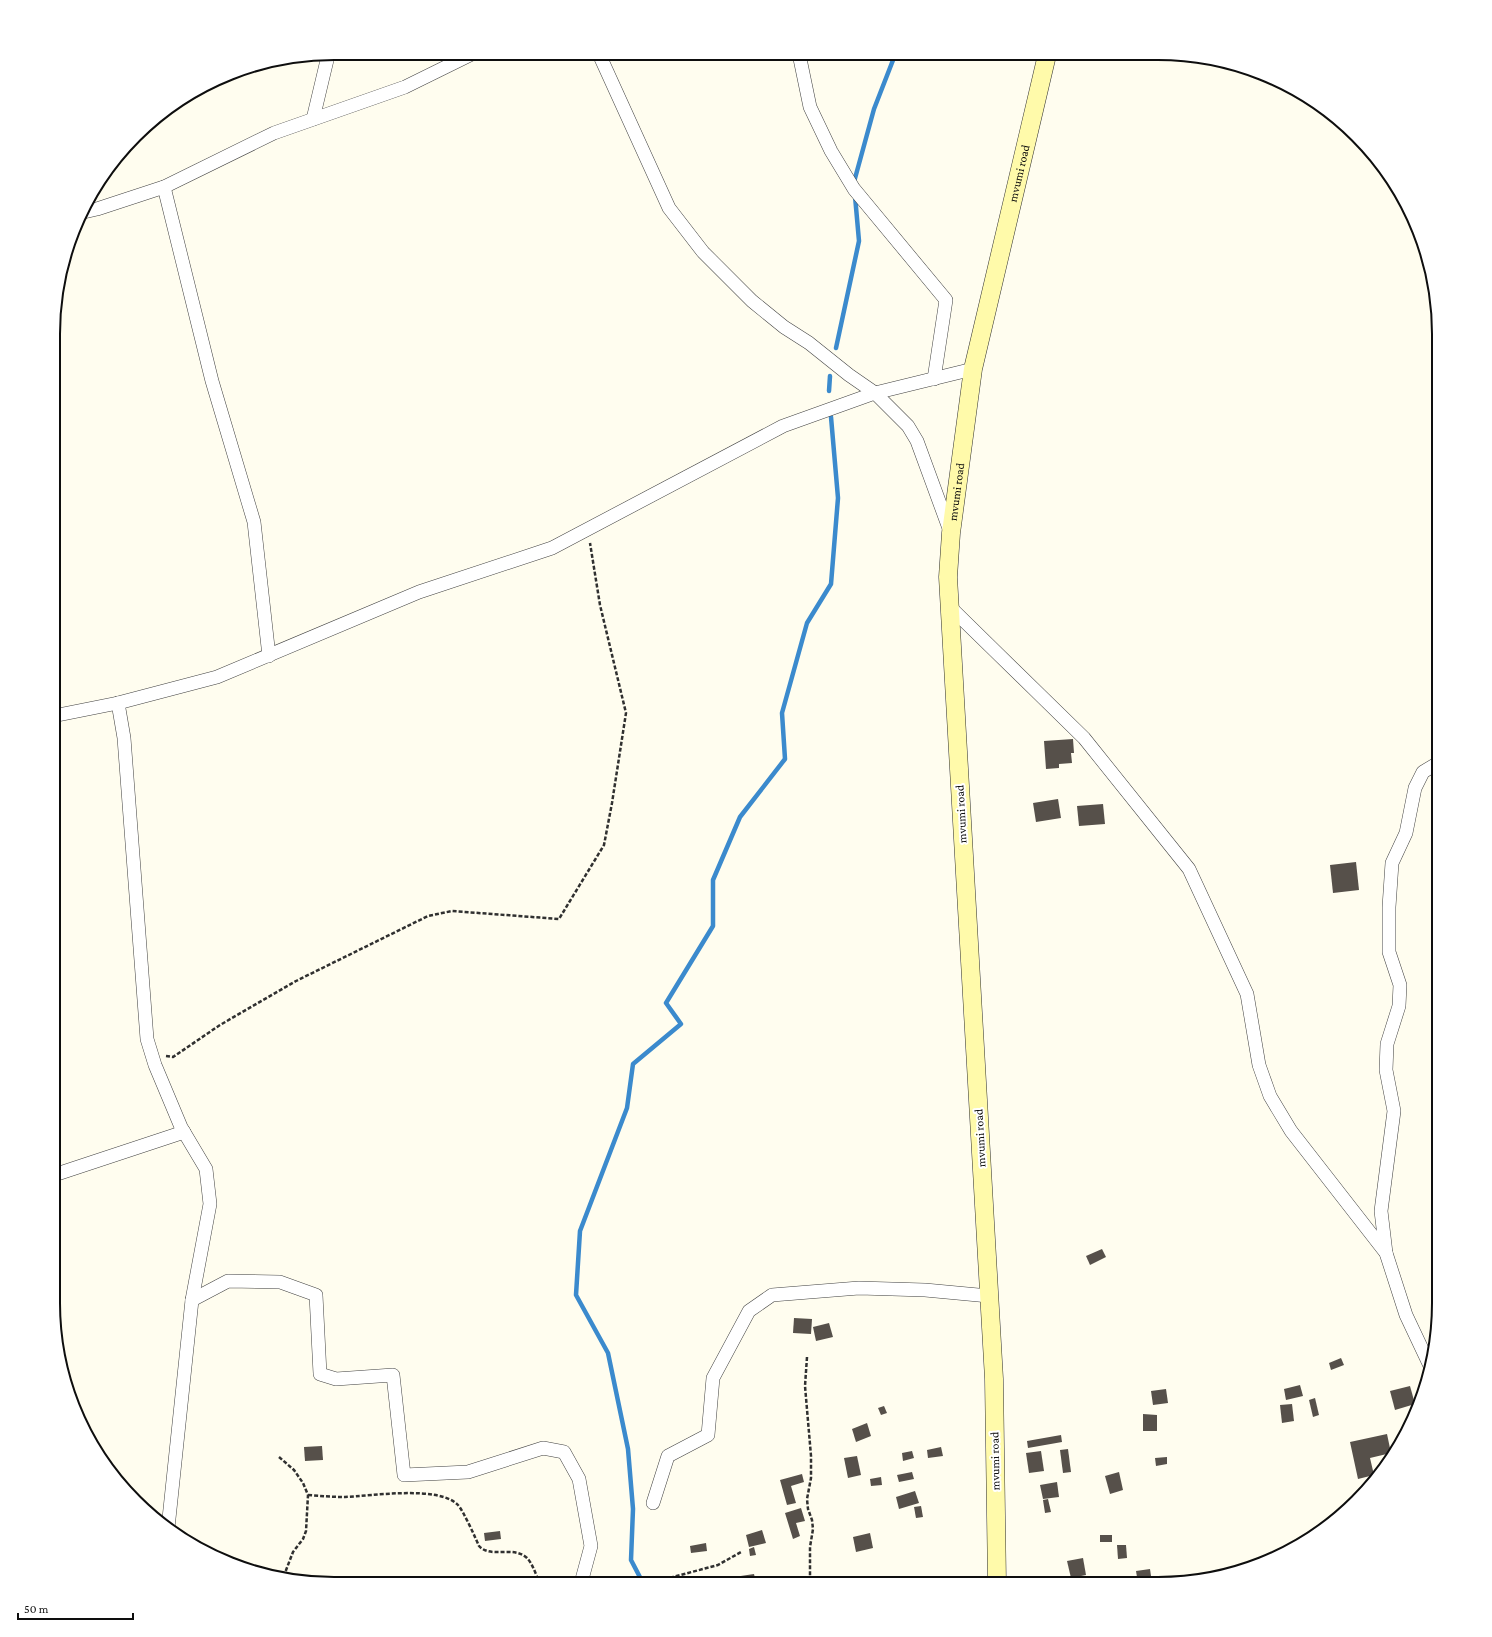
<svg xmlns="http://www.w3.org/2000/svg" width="1492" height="1637" viewBox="0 0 1492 1637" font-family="'Crimson Pro',serif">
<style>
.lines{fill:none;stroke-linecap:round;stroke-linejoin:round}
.stream{stroke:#3b8acd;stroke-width:4.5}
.building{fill:#56504a}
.street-casing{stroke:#414141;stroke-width:14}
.secondary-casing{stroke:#303030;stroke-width:19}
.path{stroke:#303030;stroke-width:2.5;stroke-dasharray:4 2;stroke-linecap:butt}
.street{stroke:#fff;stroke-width:13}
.secondary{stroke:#fffaaa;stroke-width:18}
.labels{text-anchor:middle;stroke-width:4;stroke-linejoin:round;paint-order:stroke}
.street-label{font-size:12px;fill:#0e0e0e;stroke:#fff}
.rim{fill:none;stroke:#0e0e0e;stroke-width:2}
</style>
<rect width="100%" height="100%" fill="#fffdef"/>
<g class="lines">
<g class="stream">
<polyline points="854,182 874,109 895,55"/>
<polyline points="836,348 859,241 855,196"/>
<polyline points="829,391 830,376"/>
<polyline points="643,1583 631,1560 633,1509 628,1449 608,1353 576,1295 580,1231 627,1108 633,1064 681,1024 666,1003 713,926 713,880 740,817 785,759 782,713 807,623 831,584 838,498 831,417"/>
</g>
</g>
<g class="building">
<polygon points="1073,739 1074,753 1071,753 1072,763 1059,764 1059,768 1046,769 1044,741"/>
<polygon points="1058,799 1061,818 1036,822 1033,803"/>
<polygon points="1103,804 1105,824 1079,826 1077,806"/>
<polygon points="1356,862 1359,890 1333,893 1330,865"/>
<polygon points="1102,1249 1106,1257 1090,1265 1086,1256"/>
<polygon points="794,1318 812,1319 811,1334 793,1333"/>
<polygon points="829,1323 833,1337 816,1341 813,1327"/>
<polygon points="1341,1358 1344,1365 1331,1370 1329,1363"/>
<polygon points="1300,1385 1303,1396 1286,1400 1284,1389"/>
<polygon points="1410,1386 1415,1404 1395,1410 1390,1391"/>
<polygon points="1166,1389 1168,1403 1153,1405 1151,1391"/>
<polygon points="1315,1398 1319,1415 1313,1417 1309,1400"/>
<polygon points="1292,1404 1294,1421 1282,1423 1280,1405"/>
<polygon points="884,1406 887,1413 881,1415 878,1408"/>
<polygon points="1143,1414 1157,1415 1157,1431 1143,1431"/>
<polygon points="867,1423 871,1436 856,1442 852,1429"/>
<polygon points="1387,1434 1391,1453 1370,1458 1374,1475 1358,1479 1350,1442"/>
<polygon points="1061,1435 1062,1442 1028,1448 1027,1441"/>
<polygon points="322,1446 323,1460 305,1461 304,1447"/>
<polygon points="941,1447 943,1456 928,1458 927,1450"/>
<polygon points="1068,1449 1071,1472 1063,1473 1060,1450"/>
<polygon points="912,1451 914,1458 903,1461 902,1453"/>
<polygon points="1041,1451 1044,1471 1029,1473 1026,1453"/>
<polygon points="857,1456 861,1475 848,1478 844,1458"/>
<polygon points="1167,1457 1167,1464 1156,1466 1155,1458"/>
<polygon points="912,1472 914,1479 899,1482 897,1475"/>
<polygon points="1119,1472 1123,1490 1110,1494 1105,1476"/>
<polygon points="802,1474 804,1482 791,1486 796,1503 787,1505 780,1480"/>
<polygon points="881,1477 882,1485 871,1486 870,1479"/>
<polygon points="1057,1482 1059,1497 1043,1499 1040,1485"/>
<polygon points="915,1491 919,1503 899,1509 896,1497"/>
<polygon points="1048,1499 1051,1512 1045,1513 1043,1500"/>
<polygon points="921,1506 923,1517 916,1518 914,1507"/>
<polygon points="801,1508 805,1521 796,1523 800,1536 793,1539 785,1513"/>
<polygon points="762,1530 766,1543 749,1547 746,1535"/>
<polygon points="500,1531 501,1539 485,1541 484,1533"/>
<polygon points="870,1533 873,1548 856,1552 853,1537"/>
<rect x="1100" y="1535" width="12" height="7"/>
<polygon points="706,1543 707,1551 691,1553 690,1546"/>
<polygon points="1117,1545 1126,1545 1127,1558 1118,1559"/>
<polygon points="754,1547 756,1555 750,1556 749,1549"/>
<polygon points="1083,1558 1086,1575 1071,1578 1067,1561"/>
<polygon points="1150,1569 1152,1583 1138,1583 1136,1571"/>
<polygon points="754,1574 756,1583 735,1583 734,1577"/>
</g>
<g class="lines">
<g class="street-casing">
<g id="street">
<polyline points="599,54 669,208 703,252 752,301 784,327 809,343 849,375 875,393 908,426 917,441 950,531"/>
<polyline points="799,54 810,107 831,151 854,189 946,300 934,379"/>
<polyline points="313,119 328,56 335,53"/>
<polyline points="164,187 212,381 254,522 269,656"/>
<polyline points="84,212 97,209 164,187 274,133 405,87 474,53"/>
<polyline points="949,606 1084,738 1189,869 1247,994 1259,1065 1270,1096 1291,1131 1386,1253 1406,1315 1431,1368"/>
<polyline points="118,703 124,738 147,1039 155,1065 181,1127 206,1169 210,1204 192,1300"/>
<polyline points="53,716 118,703 217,677 419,592 552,548 783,426 875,393 973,369"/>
<polyline points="54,1175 184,1132"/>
<polyline points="1386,1253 1381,1211 1394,1111 1386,1070 1387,1044 1399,1006 1400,985 1389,952 1389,907 1392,863 1406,833 1415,788 1423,772 1438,763"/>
<polyline points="653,1503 668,1456 708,1435 713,1378 749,1311 772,1295 859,1288 925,1290 989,1296"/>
<polyline points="168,1528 192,1300 228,1281 280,1282 316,1295 320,1374 336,1379 393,1375 404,1475 468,1472 543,1448 564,1452 579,1479 591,1546 581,1583"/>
</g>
</g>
<g class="secondary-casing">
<g id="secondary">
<path id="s1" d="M 997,1583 L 994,1379 L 948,577 L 951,533 L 973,369 L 1047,55"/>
</g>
</g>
<g class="path">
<polyline points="166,1056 173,1057 220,1025 296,981 428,916 452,911 559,919 604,845 612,803 626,713 600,605 590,543"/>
<polyline points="807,1357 805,1386 811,1456 811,1478 807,1499 808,1509 812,1520 813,1529 810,1547 810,1583"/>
<polyline points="279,1457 294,1470 303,1483 308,1495 306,1531 303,1539 293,1552 283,1578"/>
<path d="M 308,1495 C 321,1496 333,1497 345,1497 C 371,1496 439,1485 458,1505 C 464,1512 475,1537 479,1546 C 491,1559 513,1545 527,1558 C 533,1564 536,1576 540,1583"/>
<polyline points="666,1583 673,1577 718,1565 741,1552"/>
</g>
<use href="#street" class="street"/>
<use href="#secondary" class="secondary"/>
</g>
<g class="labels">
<g class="street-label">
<text dy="4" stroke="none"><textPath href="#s1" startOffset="1418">mvumi road</textPath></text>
<text dy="4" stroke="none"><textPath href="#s1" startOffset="1093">mvumi road</textPath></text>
<text transform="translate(961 814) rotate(-93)" y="4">mvumi road</text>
<text transform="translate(980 1138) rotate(-93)" y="4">mvumi road</text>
<text transform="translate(995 1461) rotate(-91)" y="4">mvumi road</text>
</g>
</g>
<path d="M0 0H1492V1637H0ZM334 60H1158A274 274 0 0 1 1432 334V1303A274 274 0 0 1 1158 1577H334A274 274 0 0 1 60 1303V334A274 274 0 0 1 334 60Z" fill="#fff" fill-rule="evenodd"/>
<path class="rim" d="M334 60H1158A274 274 0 0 1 1432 334V1303A274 274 0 0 1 1158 1577H334A274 274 0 0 1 60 1303V334A274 274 0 0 1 334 60Z"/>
<path d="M18 1613v6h115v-6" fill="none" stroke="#0e0e0e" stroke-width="2"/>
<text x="24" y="1613" font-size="12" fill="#0e0e0e" stroke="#ffffff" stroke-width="3" paint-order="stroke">50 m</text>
</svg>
